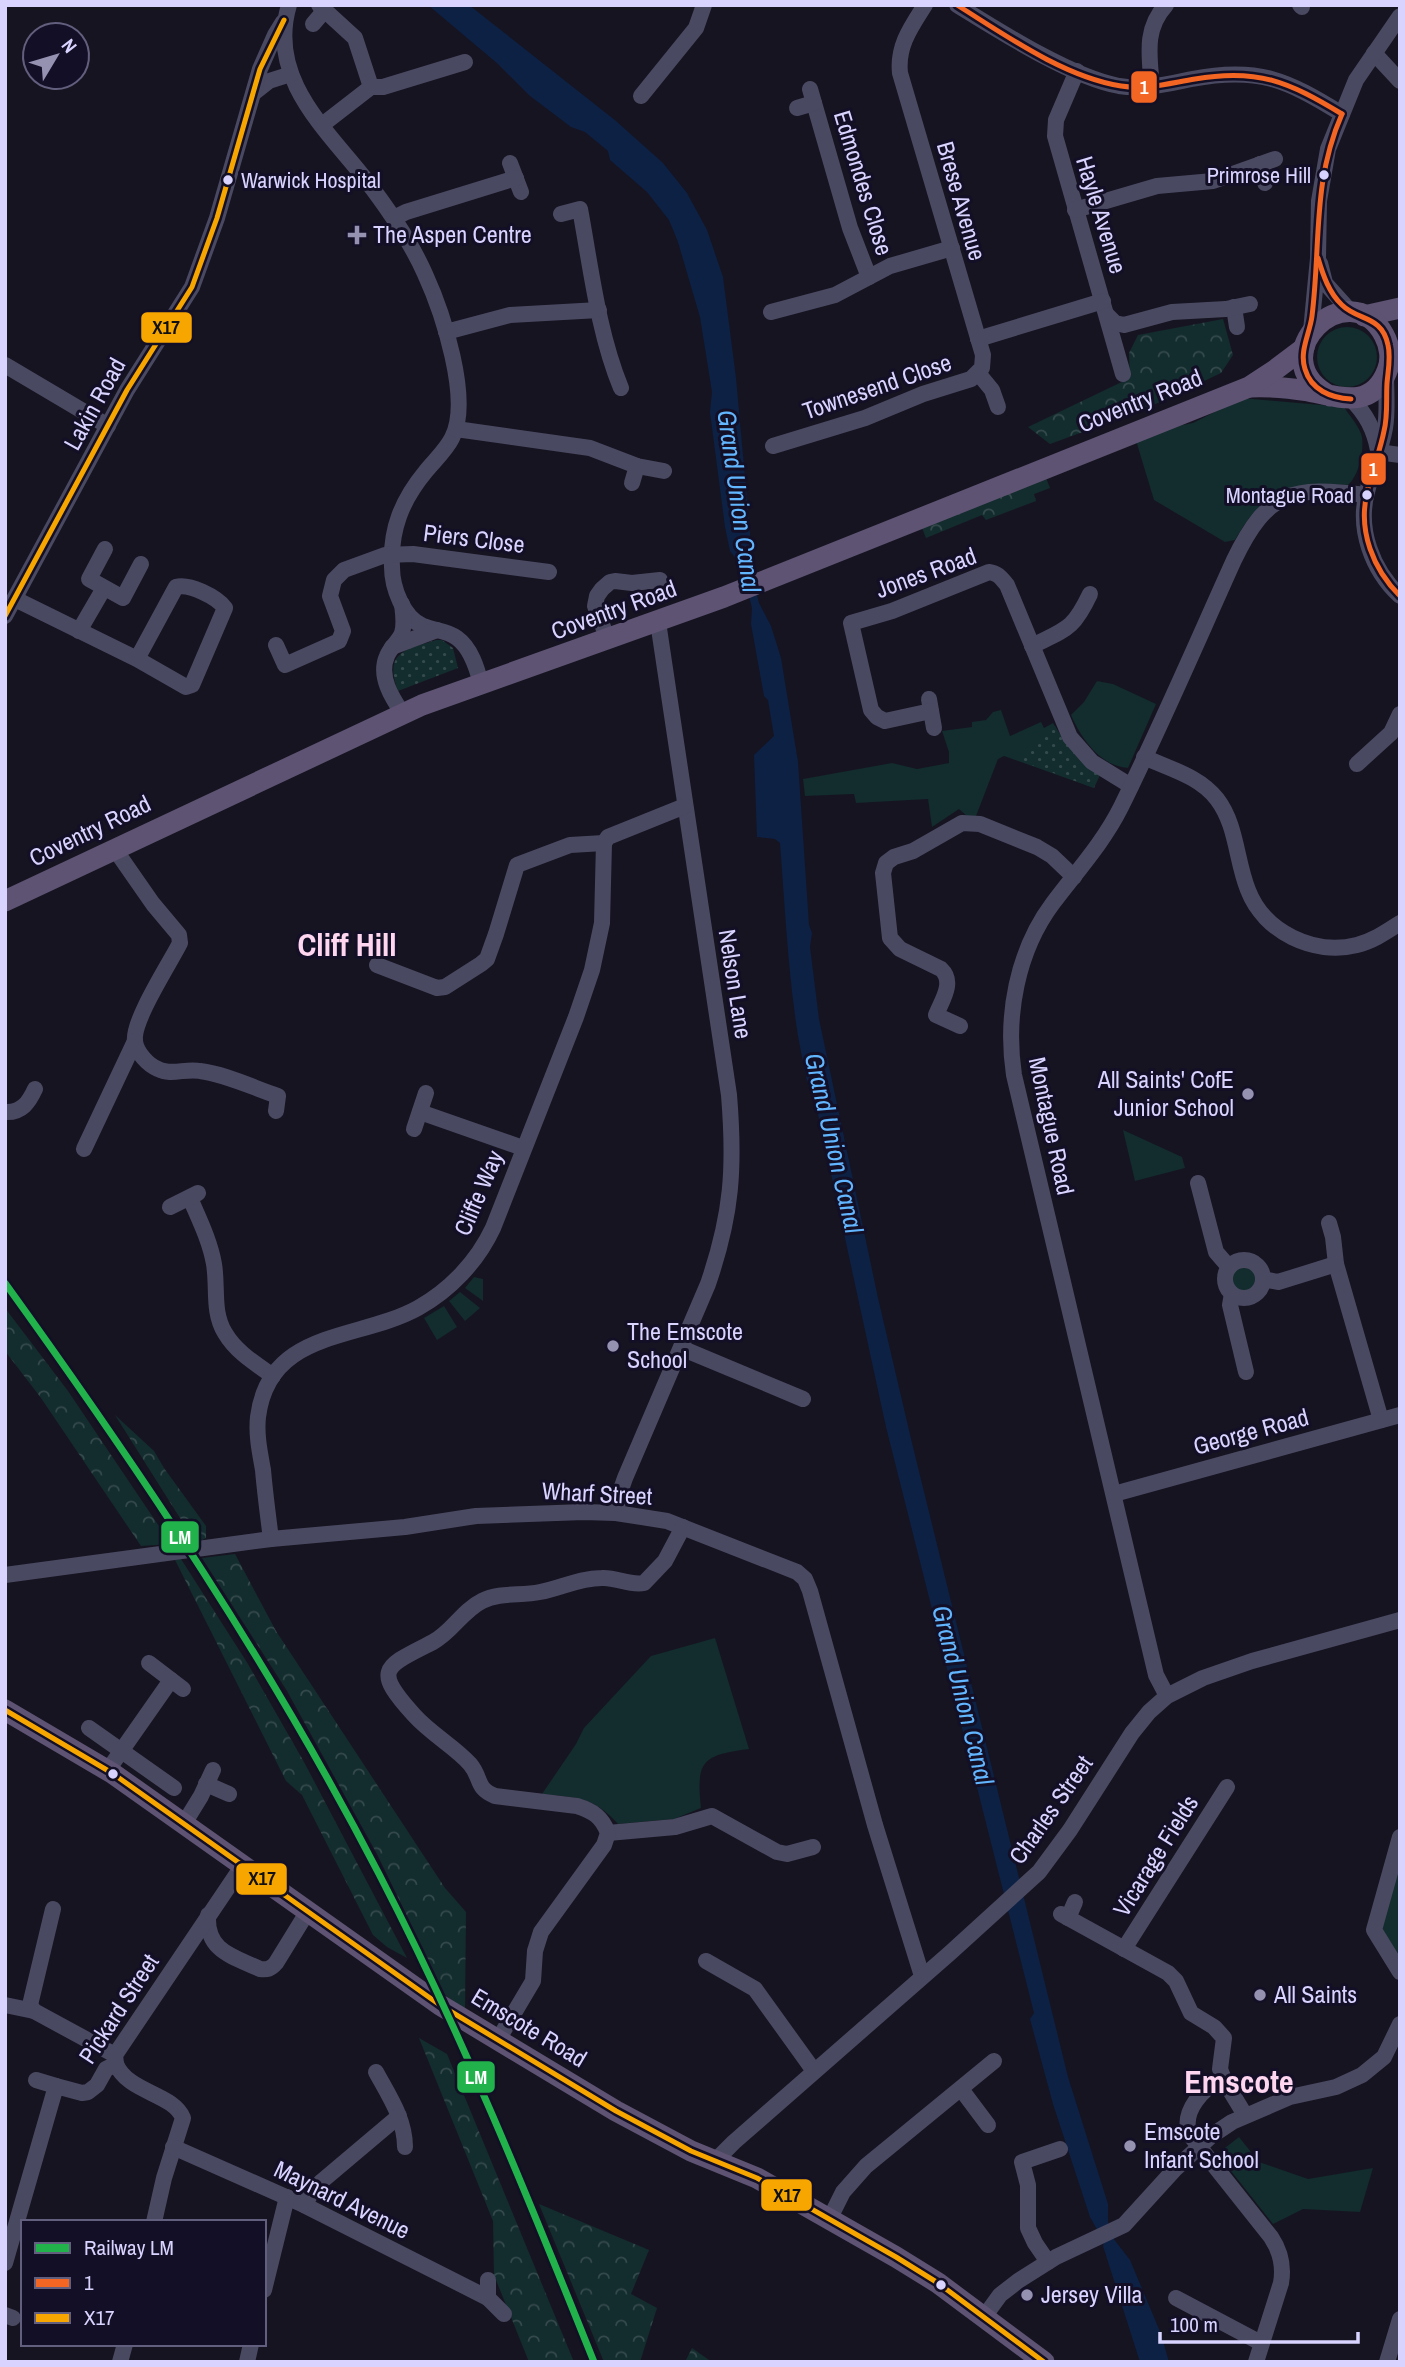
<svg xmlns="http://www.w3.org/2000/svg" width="1405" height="2367" viewBox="0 0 1405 2367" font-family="'Archivo Narrow',sans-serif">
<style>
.green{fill:#132c2d}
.forest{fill:url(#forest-crowns)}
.park{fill:url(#park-dots)}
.water{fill:#0d2144}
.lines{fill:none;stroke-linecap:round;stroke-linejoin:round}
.minor{stroke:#4a4962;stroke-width:16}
.major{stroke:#5e5373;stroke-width:21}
.bus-1-casing{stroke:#130f26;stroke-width:10}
.bus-2-casing{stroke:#130f26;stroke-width:10}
.bus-1{stroke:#f26522;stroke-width:5}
.bus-2{stroke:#f7a600;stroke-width:5}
.rail-1-casing{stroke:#130f26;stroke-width:12}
.rail-1{stroke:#22b24c;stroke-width:7}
.bus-dot{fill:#d9d4ff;stroke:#130f26;stroke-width:2.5}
.poi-dot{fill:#9591b1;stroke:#130f26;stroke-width:2.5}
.labels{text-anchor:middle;stroke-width:6;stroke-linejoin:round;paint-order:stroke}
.bus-label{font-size:22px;fill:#d9d4ff;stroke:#130f26;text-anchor:end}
.street-label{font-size:24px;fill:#d9d4ff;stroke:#130f26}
.poi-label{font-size:24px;fill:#d9d4ff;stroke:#130f26;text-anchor:start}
.water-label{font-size:26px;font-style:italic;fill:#62b6ff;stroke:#130f26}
.district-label{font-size:32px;font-weight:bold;fill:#ffd6f0;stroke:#130f26}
.line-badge{stroke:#130f26;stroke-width:2.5}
.badge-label{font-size:19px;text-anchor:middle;font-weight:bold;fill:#fff}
.pale-badge-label{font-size:19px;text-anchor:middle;font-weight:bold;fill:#111}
</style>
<defs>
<pattern id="forest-crowns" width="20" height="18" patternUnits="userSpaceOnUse" patternTransform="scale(1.75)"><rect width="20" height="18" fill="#132c2d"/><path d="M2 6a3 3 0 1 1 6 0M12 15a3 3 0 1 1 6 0" fill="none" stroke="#354a4c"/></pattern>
<pattern id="park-dots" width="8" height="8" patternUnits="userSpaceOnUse" patternTransform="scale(1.75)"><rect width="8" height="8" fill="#132c2d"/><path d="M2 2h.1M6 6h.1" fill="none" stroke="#354a4c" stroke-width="1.8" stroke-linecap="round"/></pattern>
</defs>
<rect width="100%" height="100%" fill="#161421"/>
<g class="green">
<circle cx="1347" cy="357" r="30"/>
<path d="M 1242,398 L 1344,407 C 1349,415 1360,427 1362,437 C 1364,452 1359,475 1348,485 C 1292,481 1263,490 1235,540 L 1225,542 L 1154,500 L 1134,434 L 1193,423 Z"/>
<path d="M 1097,681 L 1113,684 L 1156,704 L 1128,768 C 1100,766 1081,738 1071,715 L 1084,702 Z"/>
<polygon points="1001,710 1010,736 1041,722 1044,728 1053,723 1094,788 1004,756 998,759 976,816 968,817 959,809 932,827 928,799 856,803 854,794 805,796 803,779 892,763 917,769 949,763 949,752 942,731 972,727 972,722 986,720 993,712"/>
<polygon points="1123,1130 1182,1157 1185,1168 1135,1181"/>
<circle cx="1244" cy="1278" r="14"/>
<polygon points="474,1277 483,1279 483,1301 465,1288"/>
<polygon points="460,1292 480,1308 465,1321 449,1301"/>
<polygon points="444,1306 457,1327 437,1340 424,1318"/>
<path d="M 715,1638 L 749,1749 C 702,1755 696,1761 701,1808 L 674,1819 L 618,1824 C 593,1796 577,1798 542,1794 L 576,1744 L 584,1728 L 651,1656 Z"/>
<polygon points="1400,1864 1400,1961 1381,1933"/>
<polygon points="1239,2137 1259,2162 1308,2179 1373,2168 1360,2212 1303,2209 1273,2224 1223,2161 1221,2151"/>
</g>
<g class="forest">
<polygon points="1223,319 1233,355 1221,373 1143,410 1050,444 1028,427 1130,378 1129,353 1138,335"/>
<polygon points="1042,468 1050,488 1034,494 1036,501 986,520 982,515 926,538 918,518"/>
<polygon points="5,1308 68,1391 171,1544 141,1546 41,1398 5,1351"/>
<polygon points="115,1415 154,1451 164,1468 206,1526 206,1538 202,1540 187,1536 185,1526"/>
<polygon points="235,1554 276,1631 445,1888 466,1912 465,2010 445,1995 377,1854 287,1691 202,1558"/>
<polygon points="174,1558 181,1559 248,1664 304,1762 407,1958 387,1947 373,1935 302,1795 286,1781"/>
<polygon points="419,2038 447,2054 574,2362 529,2362 494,2275 493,2221"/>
<polygon points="539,2204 649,2250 631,2294 657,2308 640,2362 604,2362"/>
<polygon points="692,2348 709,2360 709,2362 685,2362"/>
</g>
<g class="park">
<path d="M 436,640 L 442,640 L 453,648 L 458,668 L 398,691 C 384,652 404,650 436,640 Z"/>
<polygon points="1055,726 1065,743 1100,775 1094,788 1018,760 1031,747 1037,736"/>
</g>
<path class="water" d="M 428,5 L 469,5 L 616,121 L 663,163 L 687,193 L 707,230 L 723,277 L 736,378 L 751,544 L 750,566 L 759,603 L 771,626 L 781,658 L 798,762 L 809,925 L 812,933 L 810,947 L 819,1019 L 878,1298 L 912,1443 L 1068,2077 L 1108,2204 L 1108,2223 L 1113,2238 L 1130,2260 L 1161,2334 L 1169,2362 L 1140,2362 L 1103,2246 L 1104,2242 L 1090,2217 L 1053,2104 L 1030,2019 L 1034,2013 L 886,1427 L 817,1109 C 806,1085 803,1061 798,1036 C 788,972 785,908 780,843 L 775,839 L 757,837 L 754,755 L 774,736 L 768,700 L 764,696 L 751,624 L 752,608 L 742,567 L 730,551 L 725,527 L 710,412 L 712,392 L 700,317 L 678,242 L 669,220 L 647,192 L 610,160 L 608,151 L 585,132 L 571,127 L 530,96 L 498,64 Z"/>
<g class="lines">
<g class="minor">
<path d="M 289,5 C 267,78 326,129 366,180 C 389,210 410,240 425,274 C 442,311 472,400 452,438 C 446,450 435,460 426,471 C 402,500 390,529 392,567 C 392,587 403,618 423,626 C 435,631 447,630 457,638 C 471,648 477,668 481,684"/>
<polyline points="319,5 355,38 371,87"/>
<path d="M 957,5 C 999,31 1071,77 1119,86 C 1145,90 1167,84 1192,79 C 1258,66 1287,80 1342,114"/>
<polyline points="1300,5 1302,7"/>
<polyline points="313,24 325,10"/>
<polyline points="1374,53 1400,81"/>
<polyline points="1077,71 1056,120 1055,136 1123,374"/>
<path d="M 1152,88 C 1150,58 1143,30 1166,5"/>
<polyline points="810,89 850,228 869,277"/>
<polyline points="255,92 269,81 291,74"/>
<polyline points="641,96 696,28 704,5"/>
<polyline points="797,108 814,103"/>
<polyline points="322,125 371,87 383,87 465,62"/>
<polyline points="510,163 521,192"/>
<polyline points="1260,164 1265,183"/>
<polyline points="1075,210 1157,186 1213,181 1275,159"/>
<path d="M 561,214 L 580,209 C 591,268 598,332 621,388"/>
<polyline points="394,218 406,212 516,178"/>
<polyline points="1320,263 1325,283 1351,312"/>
<polyline points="1234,307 1237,327"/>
<polyline points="771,312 835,295 890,266 952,248"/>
<polyline points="1107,315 1115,323 1124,325 1172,312 1226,309 1250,304"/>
<polyline points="1311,331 1318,258 1319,201 1328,149 1356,80 1400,16"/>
<polyline points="446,332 510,315 599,310"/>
<polyline points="978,339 1103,301"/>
<polyline points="5,365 108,426"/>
<polyline points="978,373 992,390 998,407"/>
<path d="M 1386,374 C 1386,392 1388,411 1385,428 C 1381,450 1372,471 1367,492 C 1357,529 1372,570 1400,596"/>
<path d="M 1351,399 C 1366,414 1374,429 1378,450"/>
<polyline points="456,429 590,448 637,466 664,471"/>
<path d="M 773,446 L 865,418 L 923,394 L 971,379 L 982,368 L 983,355 L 900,73 C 897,46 911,27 925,5"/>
<polyline points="1378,452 1400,455"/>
<polyline points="632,483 637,466"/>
<polyline points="105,549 89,579 123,598 141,564"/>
<path d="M 15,599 L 137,659 L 186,687 L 192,685 L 225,608 C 217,597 189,583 176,587 L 137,659"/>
<path d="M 402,604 C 403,613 405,624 402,633 C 399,641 390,648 387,656 C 378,676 392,698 403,714"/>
<polyline points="5,616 127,390 192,287 217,218 260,69 275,35 283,22"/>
<polyline points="79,631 104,588"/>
<polyline points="608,640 595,606 597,596 602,589 610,582 615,581 632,583 660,580"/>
<polyline points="276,645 285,665 339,641 343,631 330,596 334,580 344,570 385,555 413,554 549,572"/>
<path d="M 1032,646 C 1066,629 1073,630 1090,594"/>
<polyline points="392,647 437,630"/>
<polyline points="929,699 934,728"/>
<path d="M 931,711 L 885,721 L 877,717 L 871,710 L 851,623 L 892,611 L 989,572 C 998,573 1001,578 1007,585 L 1070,737 L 1092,762 L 1131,786"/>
<path d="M 1144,757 C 1170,769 1199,776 1217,799 C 1237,825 1236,861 1248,890 C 1264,932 1314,956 1357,945 C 1373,941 1386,932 1400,923"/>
<polyline points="1357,764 1391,733 1400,714"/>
<path d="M 114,848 L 153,904 L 179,935 L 180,943 C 170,963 132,1021 135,1041 C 136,1052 148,1065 158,1069 C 171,1076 186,1068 200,1071 C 225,1074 254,1088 278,1096 L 276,1111"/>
<polyline points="377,965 437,988 445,987 481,964 487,959 496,934 517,865 570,845 604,843"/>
<path d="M 960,1026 L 936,1015 C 942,1000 955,982 941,969 L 900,949 L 890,938 L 883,873 L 886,863 L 894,857 L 913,851 L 962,823 L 980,824 L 1037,847 L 1052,856 L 1074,877"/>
<path d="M 5,1112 C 22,1113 29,1102 35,1089"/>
<polyline points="420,1112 523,1148"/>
<polyline points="414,1129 426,1093"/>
<polyline points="84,1149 135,1041"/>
<polyline points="1198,1183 1216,1252 1229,1267"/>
<path d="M 190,1198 C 199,1219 210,1241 214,1264 C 218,1288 212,1312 225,1333 C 236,1352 256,1364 273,1376"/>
<polyline points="170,1207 198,1193"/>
<polyline points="1329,1223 1333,1237 1336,1264 1381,1420"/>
<circle cx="1244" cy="1279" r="19"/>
<polyline points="1263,1279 1278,1282 1336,1264"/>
<polyline points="1232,1294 1230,1305 1246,1372"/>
<polyline points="681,1348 803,1399"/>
<polyline points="1114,1494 1400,1415"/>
<path d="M 616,1513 L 619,1495 L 625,1478 L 708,1284 C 732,1214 735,1168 729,1095 L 658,622"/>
<path d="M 271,1539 C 268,1516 265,1493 263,1470 C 260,1453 256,1435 258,1417 C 269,1329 358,1341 418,1308 C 450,1290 477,1262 493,1228 L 576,1017 L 592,970 L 602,923 L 604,843 L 608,837 L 685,806"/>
<polyline points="5,1575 271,1539 405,1527 476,1516 584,1512 616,1513 667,1521 797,1572 805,1579 810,1591 875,1825 922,1976"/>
<polyline points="149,1663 183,1689"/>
<path d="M 1167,1696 L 1156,1675 L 1014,1075 C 1005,1016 1017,951 1053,903 C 1077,871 1103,843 1121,807 C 1161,726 1197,642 1234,560 C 1268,490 1292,486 1366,495"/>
<polyline points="89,1728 174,1788"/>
<polyline points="108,1770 171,1680"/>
<polyline points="206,1784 229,1794"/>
<polyline points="185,1822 201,1796 213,1770"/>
<polyline points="608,1833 675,1827 712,1816 777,1852 787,1854 813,1847"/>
<polyline points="1400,1837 1374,1930 1400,1972"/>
<polyline points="53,1909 30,2005 34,2011 115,2055"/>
<polyline points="1061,1914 1168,1973 1176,1981 1191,2013 1214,2027 1224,2038 1220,2069 1225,2082 1245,2115"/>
<path d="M 208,1915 C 206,1951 232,1956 260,1969 C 267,1970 271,1969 276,1963 L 308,1911"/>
<polyline points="1068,1918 1075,1902"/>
<polyline points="1124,1949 1227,1787"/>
<polyline points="706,1961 755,1989 814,2071"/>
<polyline points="5,2005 34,2011"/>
<path d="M 498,2040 L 533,1981 L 535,1951 L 541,1932 L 604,1845 L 608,1833 C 602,1817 593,1811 577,1806 L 495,1796 C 475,1788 482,1778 470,1764 C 455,1747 431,1734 414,1715 C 372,1669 384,1667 433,1642 C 452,1632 462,1611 482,1601 C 500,1592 520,1596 540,1592 C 561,1588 579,1578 602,1578 C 616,1577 630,1586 644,1583 L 665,1561 L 683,1527"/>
<path d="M 116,2064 C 128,2093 173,2093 183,2118 L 164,2178 L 154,2222"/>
<path d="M 376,2072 C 389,2096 405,2119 405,2147"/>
<path d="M 1223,2077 C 1204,2088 1180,2111 1190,2135 L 1271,2237 C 1281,2252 1284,2266 1281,2283 L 1256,2362"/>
<polyline points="36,2080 56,2086"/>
<polyline points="961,2089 988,2125"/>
<polyline points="173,2147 304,2205 488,2298"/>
<polyline points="715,2161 734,2142 950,1953 1039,1872 1070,1830 1132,1733 1149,1712 1167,1696 1203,1678 1252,1661 1400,1620"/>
<polyline points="304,2205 312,2192 322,2181 399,2116"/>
<polyline points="830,2218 843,2192 866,2166 994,2061"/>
<polyline points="1048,2262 1035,2243 1028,2228 1028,2185 1022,2162 1060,2149"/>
<polyline points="5,2263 56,2086 82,2093 88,2092 97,2085 106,2069 116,2064 115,2055 243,1865"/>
<polyline points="488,2280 488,2298 504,2314"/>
<polyline points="264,2290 287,2197"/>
<polyline points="1176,2298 1261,2343"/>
<polyline points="5,2315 13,2318"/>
<polyline points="984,2317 1000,2295 1018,2281 1056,2257 1124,2225 1175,2169 1211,2136 1232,2122 1290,2097 1336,2087 1362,2075 1384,2057 1400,2024"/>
<polyline points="120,2362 125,2344"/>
<polyline points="247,2362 251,2344"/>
<polyline points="1387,2362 1400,2319"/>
</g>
<g class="major">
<polyline points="1364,316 1400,308"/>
<path d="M 1250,387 C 1269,386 1289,388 1308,391 C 1339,397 1372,410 1387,371 C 1392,360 1390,346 1384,335 C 1349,270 1257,357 1330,396"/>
<polyline points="5,901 422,705 724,597 1249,387 1275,370 1304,348"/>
<polyline points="5,1710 112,1773 440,2005 616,2111 691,2151 757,2178 896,2257 938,2283 1044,2362"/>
</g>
<g class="bus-1-casing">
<g id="bus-1">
<path d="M 957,5 C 1005,35 1064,77 1121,86 C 1146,90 1170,83 1195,79 C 1258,68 1289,82 1342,114"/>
<path d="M 1342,114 C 1312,182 1321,244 1312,316 C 1310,333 1299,351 1305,369 C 1311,390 1331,398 1351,399"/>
<path d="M 1318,258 C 1323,275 1329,293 1342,305 C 1358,321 1382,315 1388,345 C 1391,357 1388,371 1387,383 C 1386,399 1388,416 1384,431 C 1380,452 1371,472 1367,493 C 1358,531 1373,569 1400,596"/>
</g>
</g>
<g class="bus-2-casing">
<g id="bus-2">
<polyline points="5,616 127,390 192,287 217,218 260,69 284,20"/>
<polyline points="5,1710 112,1773 440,2005 616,2111 691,2151 757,2178 896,2257 938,2283 1044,2362"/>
</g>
</g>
<use href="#bus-1" class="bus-1"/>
<use href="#bus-2" class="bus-2"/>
<g class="rail-1-casing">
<path id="rail-1" d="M 5,1283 C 142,1473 272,1667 379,1874 C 461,2032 528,2197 594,2362"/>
</g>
<use href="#rail-1" class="rail-1"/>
</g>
<g class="bus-dot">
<circle cx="1324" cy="175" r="6"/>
<circle cx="228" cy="180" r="6"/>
<circle cx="1367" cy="495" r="6"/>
<circle cx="113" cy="1774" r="6"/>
<circle cx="941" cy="2285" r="6"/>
</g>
<g class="poi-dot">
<path d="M353.5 224.5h7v7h7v7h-7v7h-7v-7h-7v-7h7z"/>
<circle cx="1248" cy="1094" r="7"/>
<circle cx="613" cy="1346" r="7"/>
<circle cx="1260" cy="1995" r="7"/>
<circle cx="1130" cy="2146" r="7"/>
<circle cx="1027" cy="2295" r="7"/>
</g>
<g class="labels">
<g class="bus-label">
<text x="1311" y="183">Primrose Hill</text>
<text x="241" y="188" text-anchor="start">Warwick Hospital</text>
<text x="1354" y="503">Montague Road</text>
</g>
<g class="street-label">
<text transform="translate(863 183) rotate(73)" y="8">Edmondes Close</text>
<text transform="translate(961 201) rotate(74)" y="8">Brese Avenue</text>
<text transform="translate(1101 215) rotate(73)" y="8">Hayle Avenue</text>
<text transform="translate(877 387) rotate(-19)" y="8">Townesend Close</text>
<text transform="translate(1140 401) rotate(-22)" y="8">Coventry Road</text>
<text transform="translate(95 404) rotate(-61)" y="8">Lakin Road</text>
<text transform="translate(474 539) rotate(7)" y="8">Piers Close</text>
<text transform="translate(926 573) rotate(-20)" y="8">Jones Road</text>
<text transform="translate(614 610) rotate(-20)" y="8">Coventry Road</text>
<text transform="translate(90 831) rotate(-26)" y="8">Coventry Road</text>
<text transform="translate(735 984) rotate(81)" y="8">Nelson Lane</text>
<text transform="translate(1051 1126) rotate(78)" y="8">Montague Road</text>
<text transform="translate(479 1193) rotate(-67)" y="8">Cliffe Way</text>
<text transform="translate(1251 1432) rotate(-15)" y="8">George Road</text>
<text transform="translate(597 1494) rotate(3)" y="8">Wharf Street</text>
<text transform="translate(1051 1810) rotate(-55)" y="8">Charles Street</text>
<text transform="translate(1156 1856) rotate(-58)" y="8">Vicarage Fields</text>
<text transform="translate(119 2009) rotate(-57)" y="8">Pickard Street</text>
<text transform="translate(529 2028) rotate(31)" y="8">Emscote Road</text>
<text transform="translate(342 2200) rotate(26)" y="8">Maynard Avenue</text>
</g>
<g class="poi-label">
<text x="373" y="243">The Aspen Centre</text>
<text x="1234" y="1088" text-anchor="end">All Saints' CofE<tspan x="1234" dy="28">Junior School</tspan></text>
<text x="627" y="1340">The Emscote<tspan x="627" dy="28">School</tspan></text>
<text x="1274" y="2003">All Saints</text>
<text x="1144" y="2140">Emscote<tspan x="1144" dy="28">Infant School</tspan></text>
<text x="1041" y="2303">Jersey Villa</text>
</g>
<g class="water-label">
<text transform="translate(739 501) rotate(82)" y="9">Grand Union Canal</text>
<text transform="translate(834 1143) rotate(77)" y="9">Grand Union Canal</text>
<text transform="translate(963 1695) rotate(76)" y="9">Grand Union Canal</text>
</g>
<g class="district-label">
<text x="347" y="956">Cliff Hill</text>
<text x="1239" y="2093">Emscote</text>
</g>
</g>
<g class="line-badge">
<rect x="1130" y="70" width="28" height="34" rx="7" fill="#f26522"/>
<rect x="140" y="311" width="53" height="33" rx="7" fill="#f7a600"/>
<rect x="1360" y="452" width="27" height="34" rx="7" fill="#f26522"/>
<rect x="160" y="1520" width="40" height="34" rx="7" fill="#22b24c"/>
<rect x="235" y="1862" width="53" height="34" rx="7" fill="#f7a600"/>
<rect x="456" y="2060" width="40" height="34" rx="7" fill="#22b24c"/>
<rect x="760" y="2178" width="53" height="34" rx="7" fill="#f7a600"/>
</g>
<g class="badge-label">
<text x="1144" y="94">1</text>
<text x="1373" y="476">1</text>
<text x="180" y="1544">LM</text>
<text x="476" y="2084">LM</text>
</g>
<g class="pale-badge-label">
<text x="166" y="334">X17</text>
<text x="262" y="1885">X17</text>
<text x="787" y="2202">X17</text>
</g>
<rect width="1405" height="2367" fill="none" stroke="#d9d4ff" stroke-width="14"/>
<rect x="21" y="2220" width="245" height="126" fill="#130f26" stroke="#625e7d" stroke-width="2"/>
<rect x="35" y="2243" width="35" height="10" fill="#22b24c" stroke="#625e7d" stroke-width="2"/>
<text x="84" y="2255" font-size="21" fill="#d9d4ff">Railway LM</text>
<rect x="35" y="2278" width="35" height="10" fill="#f26522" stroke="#625e7d" stroke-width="2"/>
<text x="84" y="2290" font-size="21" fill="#d9d4ff">1</text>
<rect x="35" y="2313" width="35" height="10" fill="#f7a600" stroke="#625e7d" stroke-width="2"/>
<text x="84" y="2325" font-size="21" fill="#d9d4ff">X17</text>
<g transform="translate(56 56) rotate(52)"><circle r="33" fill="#130f26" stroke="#625e7d" stroke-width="2"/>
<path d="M0-5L12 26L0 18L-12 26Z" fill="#9591b1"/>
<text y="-10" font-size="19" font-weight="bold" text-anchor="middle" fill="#d9d4ff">N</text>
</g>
<path d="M1160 2332v10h198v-10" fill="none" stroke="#d9d4ff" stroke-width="3.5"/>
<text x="1170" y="2332" font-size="21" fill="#d9d4ff" stroke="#130f26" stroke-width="5" paint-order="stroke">100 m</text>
</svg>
